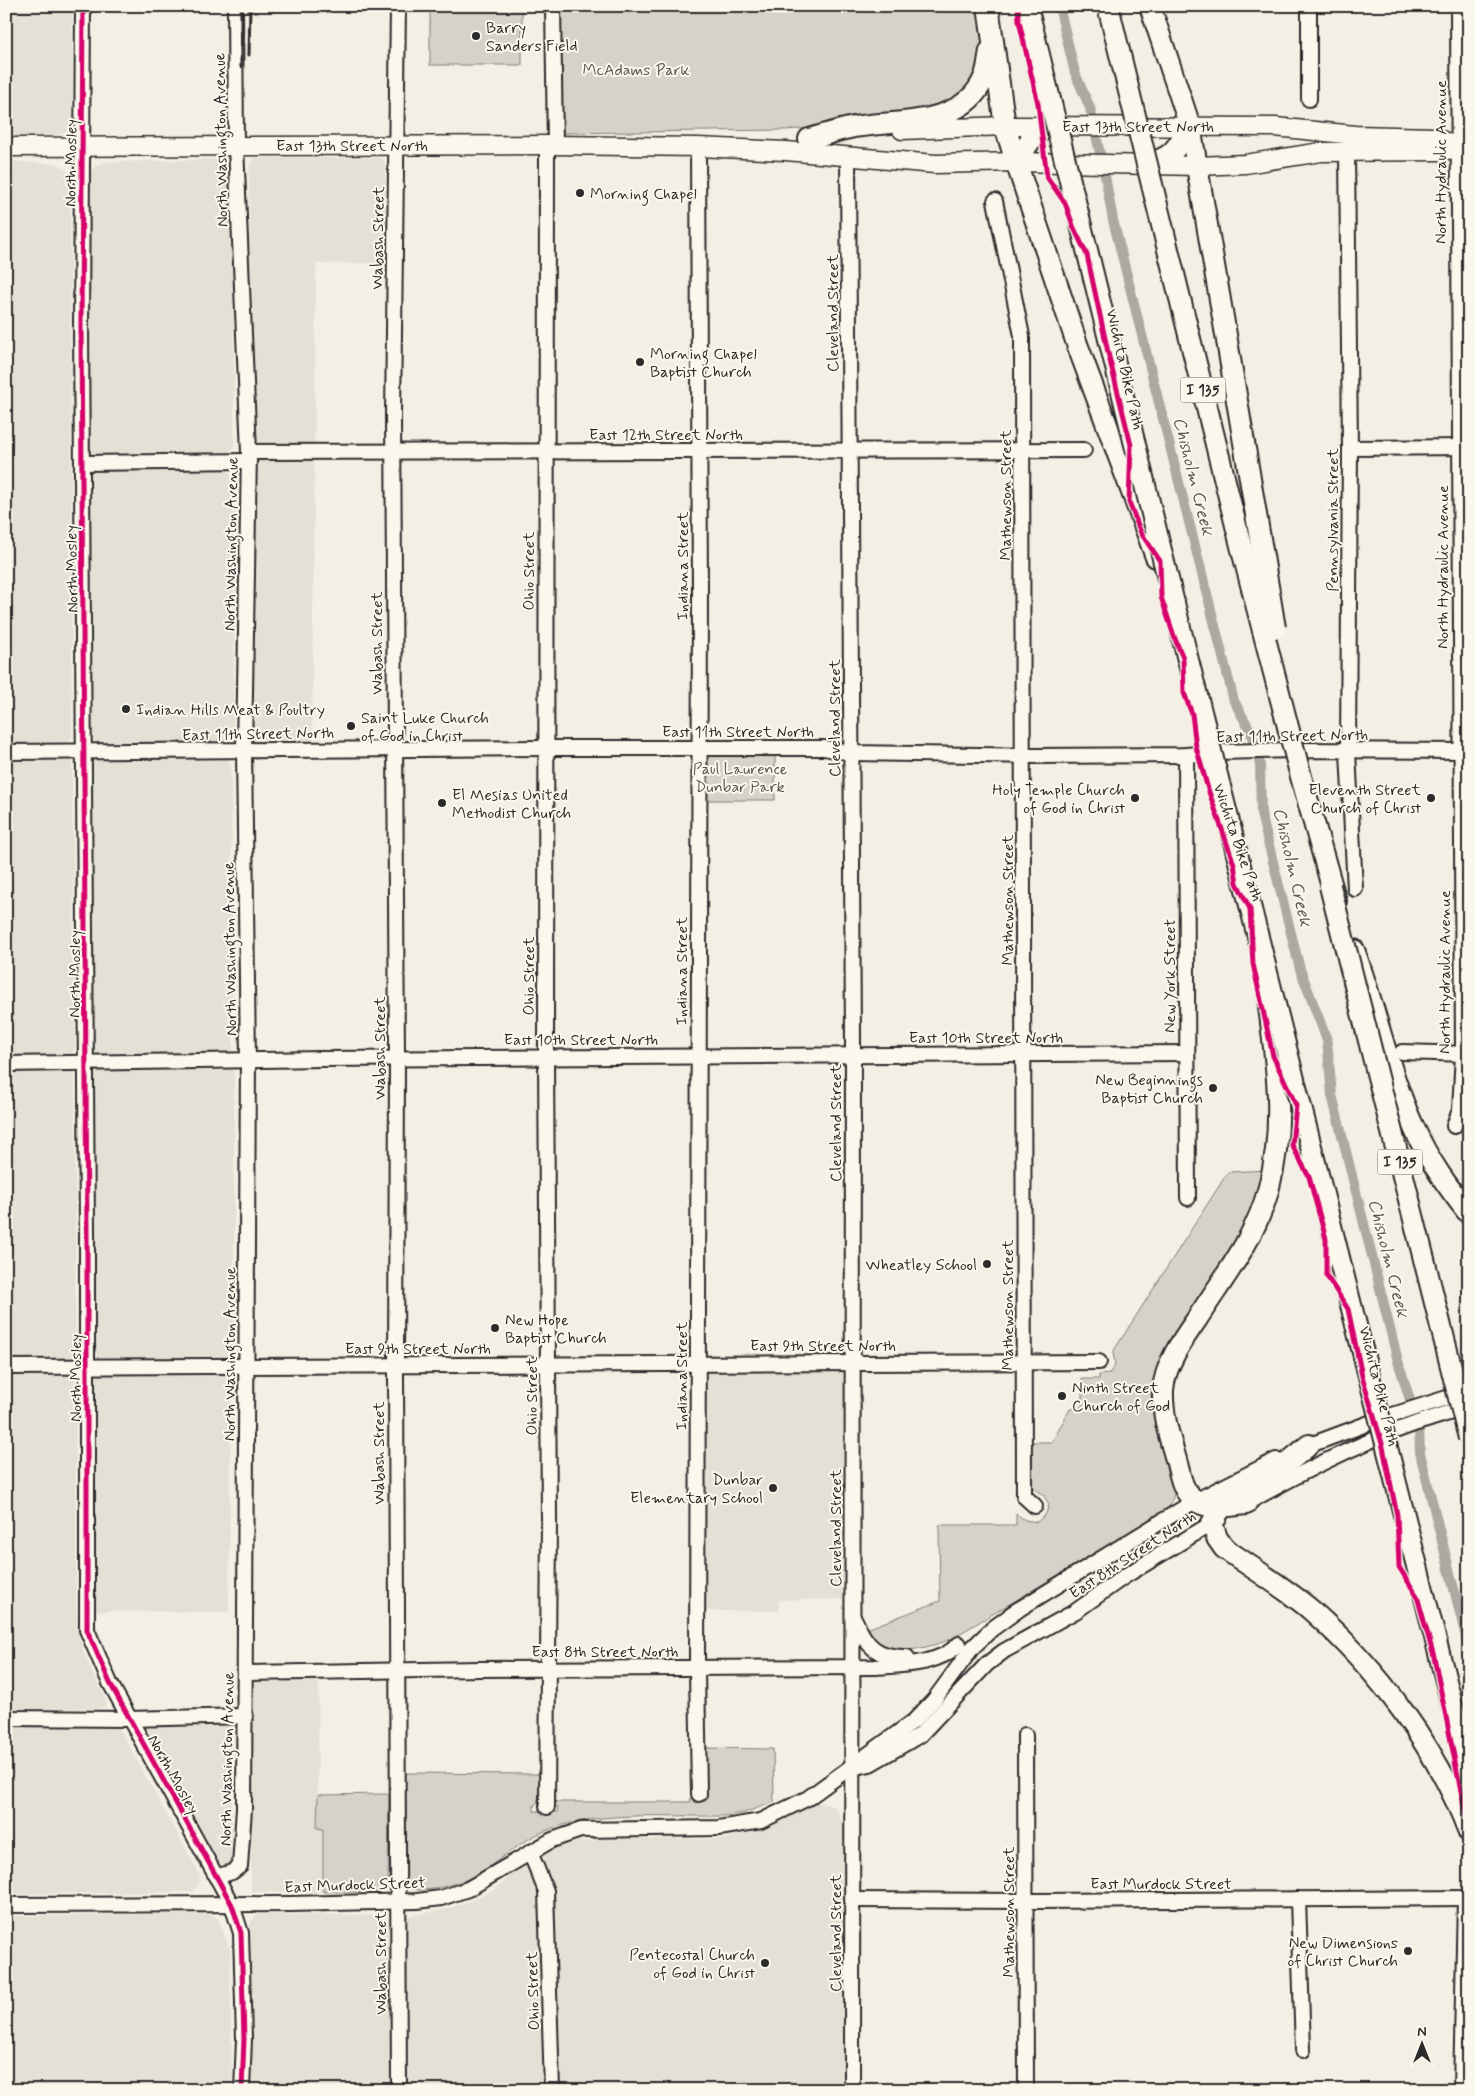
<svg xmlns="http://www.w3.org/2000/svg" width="1475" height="2096" viewBox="0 0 1475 2096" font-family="Mynerve,sans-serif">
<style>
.built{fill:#e4e0d6}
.green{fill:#d5d2c9;stroke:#807e7a}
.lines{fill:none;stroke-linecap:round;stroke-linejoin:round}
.canal{stroke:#aca9a2;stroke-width:10}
.minor-casing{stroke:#2b2b2b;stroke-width:18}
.major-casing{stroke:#2b2b2b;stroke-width:21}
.highway-casing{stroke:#2b2b2b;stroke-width:24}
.minor{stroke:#fbf7ec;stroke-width:14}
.major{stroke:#fbf7ec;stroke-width:18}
.highway{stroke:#fbf7ec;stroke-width:20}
.rail{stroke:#2b2b2b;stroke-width:3}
.highway-bridge-casing{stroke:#2b2b2b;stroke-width:24;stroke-linecap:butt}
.highway-bridge{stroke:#fbf7ec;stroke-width:20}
.cycleway-casing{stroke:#fbf7ec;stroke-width:8}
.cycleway{stroke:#d6006c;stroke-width:5}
.poi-dot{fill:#2b2b2b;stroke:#fbf7ec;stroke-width:2}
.labels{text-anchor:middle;stroke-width:4;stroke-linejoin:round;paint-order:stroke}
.shield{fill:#fbf7ec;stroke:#696865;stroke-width:1}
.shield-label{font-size:15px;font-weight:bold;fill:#2b2b2b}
.poi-label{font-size:16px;fill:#2b2b2b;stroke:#fbf7ec;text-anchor:start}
.park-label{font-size:16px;fill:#565552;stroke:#fbf7ec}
.street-label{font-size:16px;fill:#2b2b2b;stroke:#fbf7ec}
.water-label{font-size:18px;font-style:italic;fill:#585755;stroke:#fbf7ec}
</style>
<rect width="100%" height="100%" fill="#f3efe4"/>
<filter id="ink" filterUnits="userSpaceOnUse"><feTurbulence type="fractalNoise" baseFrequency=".02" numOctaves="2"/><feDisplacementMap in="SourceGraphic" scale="10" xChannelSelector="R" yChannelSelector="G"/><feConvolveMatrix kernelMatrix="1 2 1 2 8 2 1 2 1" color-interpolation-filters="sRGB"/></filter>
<g filter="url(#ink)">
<g class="built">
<polygon points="6,6 72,6 72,122 65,133 55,136 6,136"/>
<polygon points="257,158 378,158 383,159 385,166 387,263 316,264 312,742 255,741 251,739 249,168 252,159"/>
<polygon points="226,159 231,162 233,169 234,447 230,452 220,455 99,456 92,454 89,448 86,186 88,176 93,168 100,164 108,162"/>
<polygon points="6,161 58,164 64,168 69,176 70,186 72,738 68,743 64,744 6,744"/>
<polygon points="221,466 230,473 235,491 233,739 226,744 96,745 91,737 89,476 91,470 96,467"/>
<polygon points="6,757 70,758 72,763 75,1045 73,1054 68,1057 6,1057"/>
<polygon points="227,757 231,765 233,1050 231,1054 227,1056 100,1054 96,1053 94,1048 91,765 93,760 96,758"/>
<polygon points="229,1067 233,1068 234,1073 234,1352 231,1357 225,1358 102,1360 97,1357 95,1351 95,1070 99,1068"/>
<polygon points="6,1068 67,1068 73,1071 75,1078 76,1603 79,1637 85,1657 106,1700 105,1706 101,1708 6,1709"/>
<polygon points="225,1371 231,1380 229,1612 95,1611 93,1380 96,1375 101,1373"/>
<polygon points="840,1371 844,1372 844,1376 843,1599 779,1600 779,1611 702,1611 703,1378 709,1372"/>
<polygon points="319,1677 317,1828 323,1829 323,1892 251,1892 250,1683 254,1679"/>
<polygon points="6,1722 112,1723 118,1726 199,1873 201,1881 193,1892 6,1894"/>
<polygon points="147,1723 225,1723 229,1726 232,1731 232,1859 230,1864 226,1866 220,1865 215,1861 145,1732 143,1726"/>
<polygon points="817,1803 827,1804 836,1808 844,1826 844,2090 403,2090 405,1919 408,1916 447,1909 470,1901 496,1889 511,1875 559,1847 577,1842 604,1839 722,1839 765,1829"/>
<polygon points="208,1914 218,1918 230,1950 232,2090 6,2090 6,1916"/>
<polygon points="258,1914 381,1915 390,1922 392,2090 249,2090 250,1925 252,1920"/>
</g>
<g class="green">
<rect x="430" y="6" width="92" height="59"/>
<polygon points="559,6 982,6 983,61 968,92 934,110 816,128 784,130 559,133"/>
<polygon points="708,755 775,755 775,800 706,800 705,759"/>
<path d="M 1268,1170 L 1258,1211 L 1154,1401 L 1155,1423 L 1174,1494 L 1171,1504 L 1166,1511 L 949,1640 C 919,1650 885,1660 864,1630 L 940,1601 L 939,1525 L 1016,1525 L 1016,1514 L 1025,1520 L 1037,1522 L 1046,1514 L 1049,1504 L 1044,1496 L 1029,1485 L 1029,1442 L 1052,1442 L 1070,1409 L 1082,1407 L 1082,1379 L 1099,1379 L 1099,1375 L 1109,1374 L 1115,1365 L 1113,1352 L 1228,1172 Z"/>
<path d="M 704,1748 L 773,1749 L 774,1802 L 744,1813 L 724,1816 C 666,1817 586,1809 534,1836 C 511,1848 493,1867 470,1878 C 455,1884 413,1899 403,1882 L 401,1773 L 539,1774 C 539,1784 542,1798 534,1806 L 534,1811 L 557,1812 L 558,1807 L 554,1806 L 552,1802 L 690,1802 L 691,1798 L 704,1798 Z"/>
<polygon points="389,1794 388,1879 386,1885 379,1892 323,1892 323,1829 317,1828 318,1795"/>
</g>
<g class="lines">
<polyline class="canal" points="1059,6 1075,73 1090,108 1105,176 1113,220 1234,701 1251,732 1260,764 1261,814 1300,969 1327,1040 1332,1095 1398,1361 1419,1429 1420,1453 1469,1649"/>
<g class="minor-casing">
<g id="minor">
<polyline points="83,6 81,327 87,1232 87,1630 110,1683 232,1905 241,1933 244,2039 242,2090"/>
<polyline points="398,6 393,414 397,1058 396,1376 399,2090"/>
<polyline points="553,6 555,145"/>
<polyline points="1309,99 1309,6"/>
<polyline points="547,145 546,1057 549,1520 547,1807"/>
<polyline points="698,147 700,591 697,1669 699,1794"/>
<polyline points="1347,152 1350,448 1348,752 1355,889"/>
<polyline points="848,157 853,1041 852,2090"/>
<polyline points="995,201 1022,336 1024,1496 1035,1506"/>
<polyline points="1350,448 1469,447"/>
<polyline points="249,452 1084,450"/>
<polyline points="82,463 249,461"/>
<polyline points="6,752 546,748 824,748 852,753 1035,756 1186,755 1220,752 1292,750 1469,751"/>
<polyline points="1186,755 1188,1198"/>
<polyline points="1402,1052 1469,1054"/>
<polyline points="6,1064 321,1059 1186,1053"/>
<polyline points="1454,1126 1460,1110 1463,1054 1458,6"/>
<polyline points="6,1367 1099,1362"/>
<polyline points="1302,1448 1380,1419 1469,1391"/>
<path d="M 1240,1507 C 1298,1474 1353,1445 1417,1423 C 1434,1418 1451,1411 1469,1408"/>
<polyline points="1011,1614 1195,1501 1276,1460"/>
<path d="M 855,1620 C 866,1646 877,1658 907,1657"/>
<path d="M 246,1673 L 479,1669 L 875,1667 C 903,1665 939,1665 959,1644"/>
<polyline points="6,1718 129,1719 245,1716"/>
<polyline points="1025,1735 1026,2090"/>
<polyline points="856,1767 870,1764 920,1735 987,1664 1004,1651 1076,1611 1125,1576 1219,1519"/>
<polyline points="530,1852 546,1891 552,2090"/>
<polyline points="216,1877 232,1872 240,1866 244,1809 248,1060 244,751 249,452 236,146 235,6"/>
<polyline points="1298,1899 1303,2050"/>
<polyline points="853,1900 1037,1901 1469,1898"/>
<polyline points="6,1905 290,1904 417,1901 441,1898 468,1889 552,1840 581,1830 719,1828 761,1821 808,1798 914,1721 934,1700 972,1648 992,1629 1018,1610"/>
<polyline points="1461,2090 1465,1898"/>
</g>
</g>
<g class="major-casing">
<g id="major">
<polyline points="902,130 1005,126 1275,127 1355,135 1434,137 1457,147"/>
<polyline points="6,147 555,145 698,147 786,151 935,164 1016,162 1197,166 1245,164 1321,152 1439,151 1469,147"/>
</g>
</g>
<g class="highway-casing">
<g id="highway">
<polyline points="988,6 1005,126 1016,162 1077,344 1156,557"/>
<polyline points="1150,6 1190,126 1225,329"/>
<path d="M 809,139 C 824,135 839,130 854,127 C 897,120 964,127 984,78 C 988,70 988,60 990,51"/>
<polyline points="1016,162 1033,137 1047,127"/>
<path d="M 1145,165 C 1174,156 1175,151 1190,126"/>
<polyline points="1300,773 1336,901"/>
<path d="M 1354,950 C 1376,1009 1388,1072 1415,1130 C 1429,1161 1448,1187 1469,1214"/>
<path d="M 1309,1445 C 1300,1452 1291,1461 1281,1467 C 1256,1483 1226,1494 1212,1523 L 1217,1538 L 1224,1548 C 1252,1568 1285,1588 1311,1610 C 1378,1669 1437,1748 1469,1832"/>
<path d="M 1246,1504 C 1224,1507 1197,1512 1185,1489 C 1181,1482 1179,1471 1177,1463 C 1170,1439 1162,1416 1163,1390 C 1165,1364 1183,1339 1197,1319 C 1224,1277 1257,1236 1269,1187 C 1285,1127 1277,1068 1269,1007"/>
</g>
</g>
<use href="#minor" class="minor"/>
<use href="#major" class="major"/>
<use href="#highway" class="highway"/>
<g class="rail">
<polyline points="249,55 250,6"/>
<polyline points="241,67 241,6"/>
</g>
<g class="highway-bridge-casing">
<g id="highway-bridge">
<polyline points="1027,6 1187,656 1469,1772"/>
<polyline points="1108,6 1242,550 1300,773"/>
<polyline points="1225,329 1275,628"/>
<polyline points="1330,886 1469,1438"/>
</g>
</g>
<use href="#highway-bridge" class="highway-bridge"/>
<g class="cycleway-casing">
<g id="cycleway">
<polyline points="83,6 81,327 87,1232 87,1630 110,1683 232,1905 241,1933 244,2039 242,2090"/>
<polyline points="1018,6 1019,21 1038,104 1047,177 1065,203 1074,228 1087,255 1109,357 1131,445 1129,502 1141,533 1160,561 1161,597 1175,639 1183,658 1184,693 1192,714 1196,747 1208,789 1234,864 1237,883 1250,909 1253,964 1273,1056 1296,1105 1292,1145 1309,1177 1326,1239 1326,1275 1348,1309 1362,1376 1383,1447 1397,1515 1399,1567 1417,1596 1434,1657 1469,1831"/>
</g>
</g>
<use href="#cycleway" class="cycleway"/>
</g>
</g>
<g class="poi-dot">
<circle cx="476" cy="36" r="5"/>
<circle cx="580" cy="193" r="5"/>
<circle cx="640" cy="362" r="5"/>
<circle cx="126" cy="709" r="5"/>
<circle cx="351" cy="726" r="5"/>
<circle cx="1135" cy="798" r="5"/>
<circle cx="1431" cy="798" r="5"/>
<circle cx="442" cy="803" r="5"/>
<circle cx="1213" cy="1088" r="5"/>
<circle cx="987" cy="1264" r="5"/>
<circle cx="495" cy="1328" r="5"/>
<circle cx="1062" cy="1396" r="5"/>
<circle cx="773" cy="1488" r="5"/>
<circle cx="1408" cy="1951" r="5"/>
<circle cx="765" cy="1963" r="5"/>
</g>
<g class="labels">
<g class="shield">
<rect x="1180.5" y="377.5" width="45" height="25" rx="4"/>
<rect x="1377.5" y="1149.5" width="45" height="25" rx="4"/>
</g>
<g class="shield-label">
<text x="1203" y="395">I 135</text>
<text x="1400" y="1167">I 135</text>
</g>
<g class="poi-label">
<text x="486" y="33">Barry<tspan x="486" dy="18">Sanders Field</tspan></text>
<text x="590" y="199">Morning Chapel</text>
<text x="650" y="359">Morning Chapel<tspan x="650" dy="18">Baptist Church</tspan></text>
<text x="136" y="715">Indian Hills Meat &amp; Poultry</text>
<text x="361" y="723">Saint Luke Church<tspan x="361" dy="18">of God in Christ</tspan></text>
<text x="1125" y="795" text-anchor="end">Holy Temple Church<tspan x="1125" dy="18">of God in Christ</tspan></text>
<text x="1421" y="795" text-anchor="end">Eleventh Street<tspan x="1421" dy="18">Church of Christ</tspan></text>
<text x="452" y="800">El Mesias United<tspan x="452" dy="18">Methodist Church</tspan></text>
<text x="1203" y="1085" text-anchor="end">New Beginnings<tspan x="1203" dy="18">Baptist Church</tspan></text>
<text x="977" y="1270" text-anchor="end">Wheatley School</text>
<text x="505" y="1325">New Hope<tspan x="505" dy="18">Baptist Church</tspan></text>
<text x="1072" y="1393">Ninth Street<tspan x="1072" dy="18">Church of God</tspan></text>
<text x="763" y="1485" text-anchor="end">Dunbar<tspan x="763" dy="18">Elementary School</tspan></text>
<text x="1398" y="1948" text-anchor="end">New Dimensions<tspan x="1398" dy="18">of Christ Church</tspan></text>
<text x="755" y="1960" text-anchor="end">Pentecostal Church<tspan x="755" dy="18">of God in Christ</tspan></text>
</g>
<g class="park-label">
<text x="636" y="75">McAdams Park</text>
<text x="740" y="774">Paul Laurence<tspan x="740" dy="18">Dunbar Park</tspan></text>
</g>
<g class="street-label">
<text x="1138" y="132">East 13th Street North</text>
<text transform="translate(220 140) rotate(-91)" y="6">North Washington Avenue</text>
<text x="352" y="151">East 13th Street North</text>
<text transform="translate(1440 162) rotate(-90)" y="6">North Hydraulic Avenue</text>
<text transform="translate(70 163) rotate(-89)" y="6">North Mosley</text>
<text transform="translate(377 238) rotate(-89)" y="6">Wabash Street</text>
<text transform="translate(832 313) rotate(-90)" y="6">Cleveland Street</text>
<text transform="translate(1126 369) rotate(77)" y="6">Wichita Bike Path</text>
<text x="666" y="440">East 12th Street North</text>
<text transform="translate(1005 495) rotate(-90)" y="6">Mathewson Street</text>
<text transform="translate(1332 520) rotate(-90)" y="6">Pennsylvania Street</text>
<text transform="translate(230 544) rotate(-89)" y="6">North Washington Avenue</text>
<text transform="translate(682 566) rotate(-90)" y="6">Indiana Street</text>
<text transform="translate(1442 567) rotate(-90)" y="6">North Hydraulic Avenue</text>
<text transform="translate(71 569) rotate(-91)" y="6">North Mosley</text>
<text transform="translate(528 571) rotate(-90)" y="6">Ohio Street</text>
<text transform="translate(376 643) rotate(-90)" y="6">Wabash Street</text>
<text transform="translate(834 718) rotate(-90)" y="6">Cleveland Street</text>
<text x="738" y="737">East 11th Street North</text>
<text transform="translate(258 733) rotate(-1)" y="6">East 11th Street North</text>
<text transform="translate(1292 735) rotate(-1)" y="6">East 11th Street North</text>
<text transform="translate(1239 842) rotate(71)" y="6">Wichita Bike Path</text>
<text transform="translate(1007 900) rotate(-90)" y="6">Mathewson Street</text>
<text transform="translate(229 949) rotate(-91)" y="6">North Washington Avenue</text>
<text transform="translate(681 971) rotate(-90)" y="6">Indiana Street</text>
<text transform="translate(1444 972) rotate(-90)" y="6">North Hydraulic Avenue</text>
<text transform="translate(74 974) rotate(-90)" y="6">North Mosley</text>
<text transform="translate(528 976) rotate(-90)" y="6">Ohio Street</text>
<text transform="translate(1169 976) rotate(-90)" y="6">New York Street</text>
<text x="986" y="1043">East 10th Street North</text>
<text x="581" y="1045">East 10th Street North</text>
<text transform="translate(379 1048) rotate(-90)" y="6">Wabash Street</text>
<text transform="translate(835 1123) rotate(-90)" y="6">Cleveland Street</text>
<text transform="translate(1007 1305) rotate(-90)" y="6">Mathewson Street</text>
<text x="823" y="1351">East 9th Street North</text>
<text x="418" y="1354">East 9th Street North</text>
<text transform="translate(229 1354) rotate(-90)" y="6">North Washington Avenue</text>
<text transform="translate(681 1376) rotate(-90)" y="6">Indiana Street</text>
<text transform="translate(75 1378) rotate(-90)" y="6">North Mosley</text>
<text transform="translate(1380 1386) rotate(76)" y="6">Wichita Bike Path</text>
<text transform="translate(531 1396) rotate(-90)" y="6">Ohio Street</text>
<text transform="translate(378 1453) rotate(-90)" y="6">Wabash Street</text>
<text transform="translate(835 1528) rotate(-90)" y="6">Cleveland Street</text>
<text transform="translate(1132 1554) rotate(-33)" y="6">East 8th Street North</text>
<text x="605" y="1657">East 8th Street North</text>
<text transform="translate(226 1759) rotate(-89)" y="6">North Washington Avenue</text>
<text transform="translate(174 1774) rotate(61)" y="6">North Mosley</text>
<text x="1161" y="1889">East Murdock Street</text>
<text transform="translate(355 1884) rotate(-2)" y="6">East Murdock Street</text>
<text transform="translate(1008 1912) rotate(-90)" y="6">Mathewson Street</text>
<text transform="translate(835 1933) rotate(-90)" y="6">Cleveland Street</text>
<text transform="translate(380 1963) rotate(-90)" y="6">Wabash Street</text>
<text transform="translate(532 1991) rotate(-92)" y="6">Ohio Street</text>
</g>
<g class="water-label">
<text transform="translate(1194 476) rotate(76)" y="6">Chisholm Creek</text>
<text transform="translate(1293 867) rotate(77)" y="6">Chisholm Creek</text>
<text transform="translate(1389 1258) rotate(76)" y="6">Chisholm Creek</text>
</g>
</g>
<rect width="1475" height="2096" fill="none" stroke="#fbf7ec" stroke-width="25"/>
<rect x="12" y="12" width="1450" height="2071" fill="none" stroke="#2b2b2b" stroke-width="2" filter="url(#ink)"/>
<g transform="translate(1422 2044)" stroke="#fbf7ec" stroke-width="4" paint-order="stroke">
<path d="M0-4L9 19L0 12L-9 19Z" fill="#2b2b2b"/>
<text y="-8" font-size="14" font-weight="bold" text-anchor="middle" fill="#2b2b2b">N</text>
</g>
</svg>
